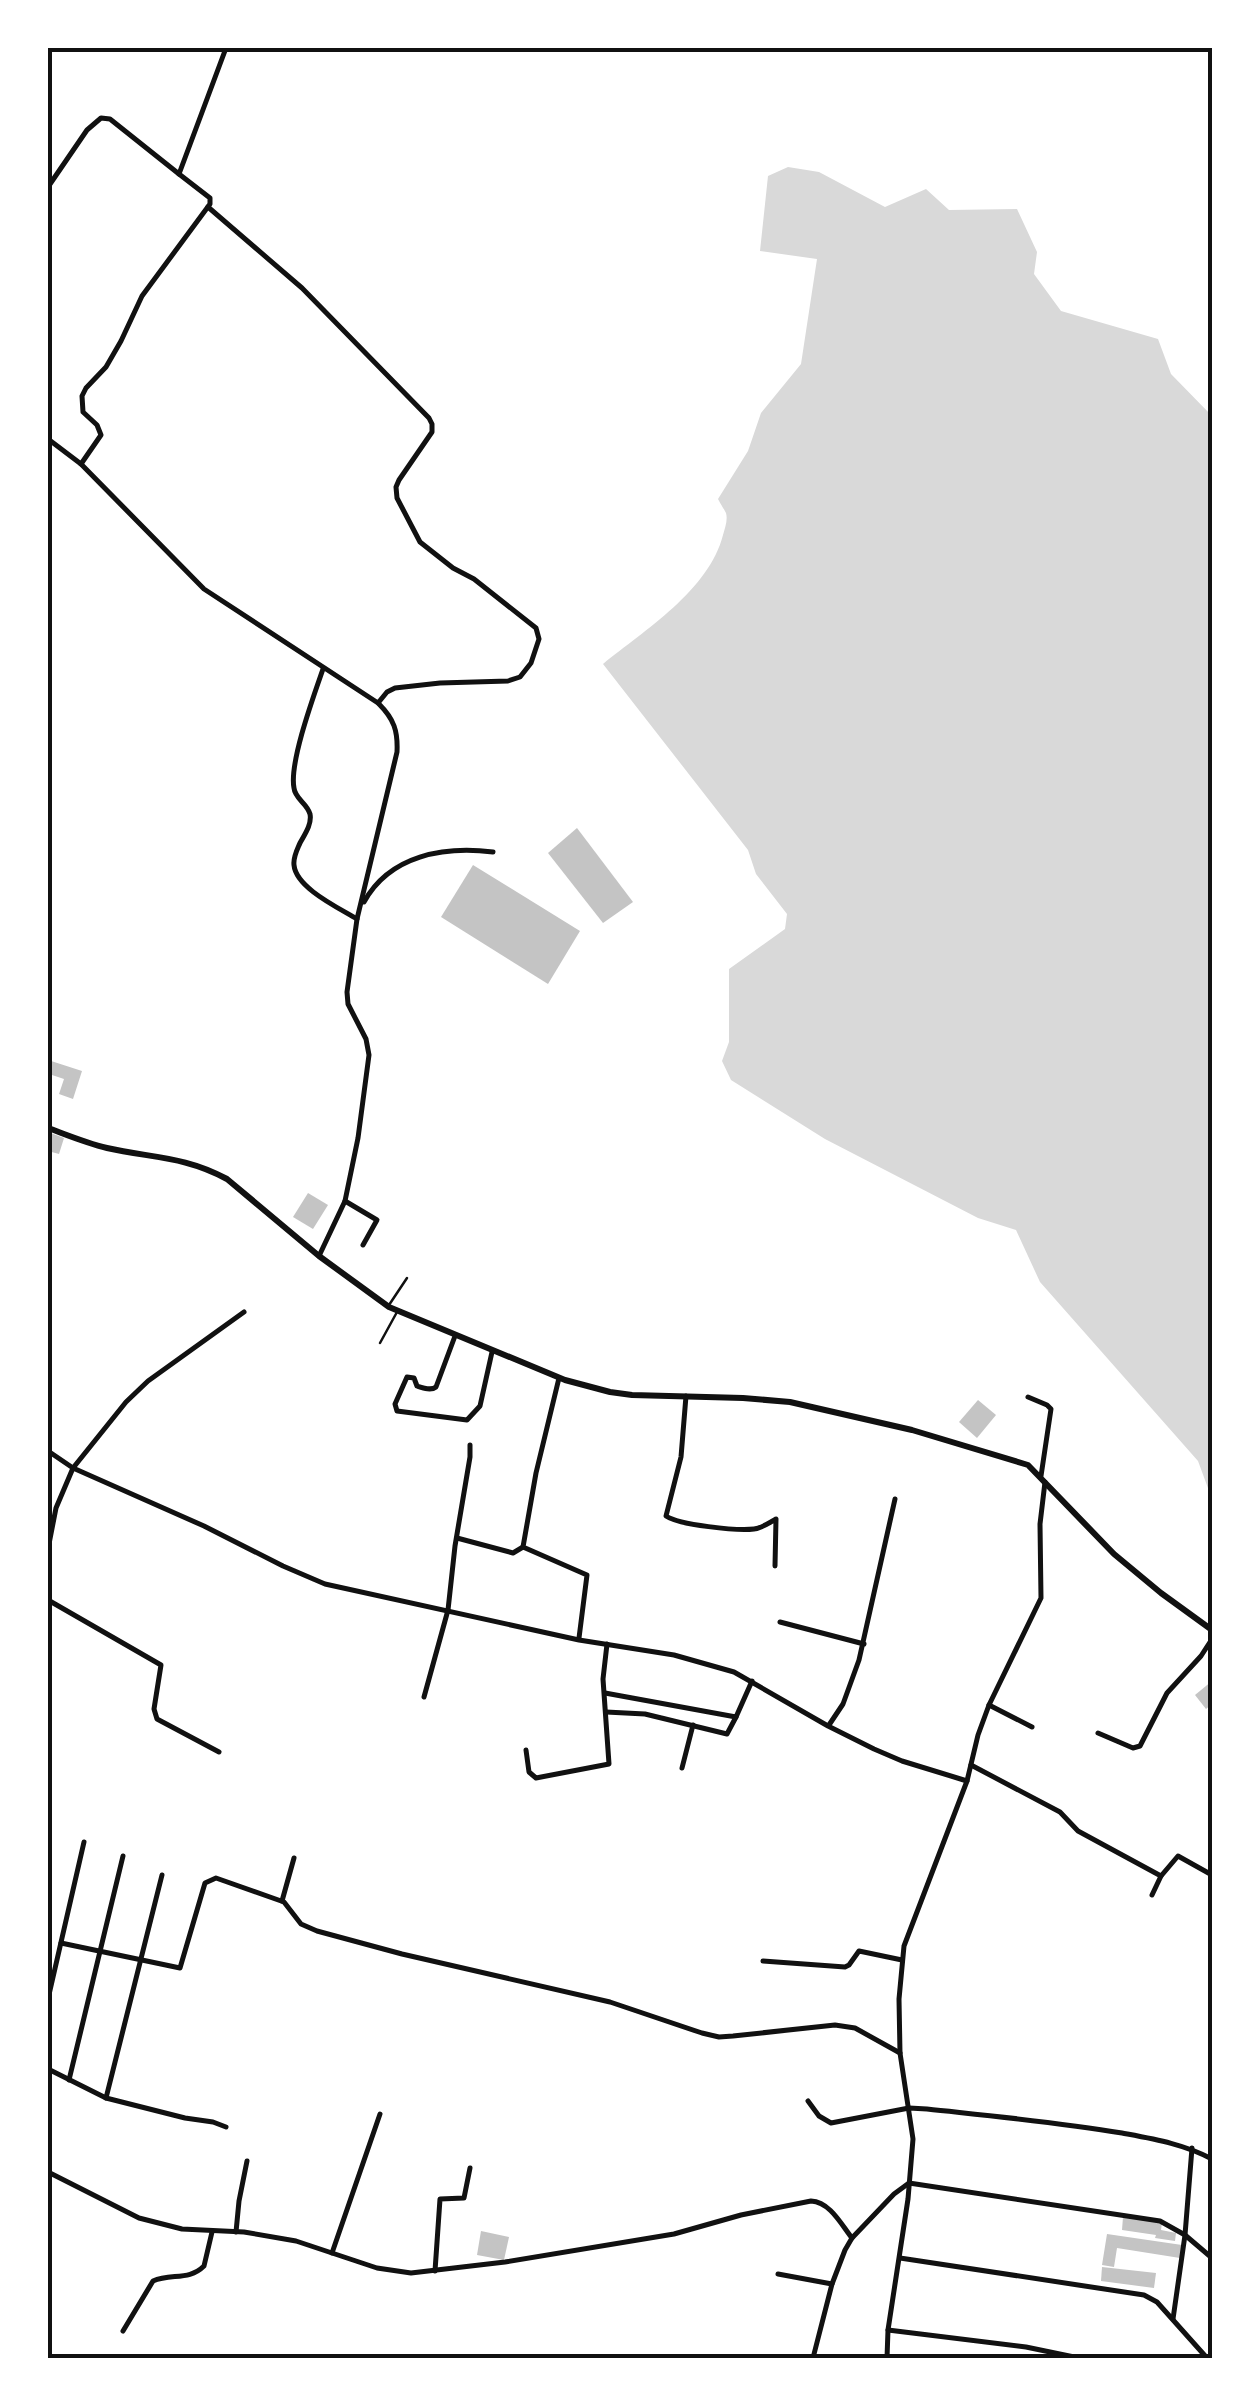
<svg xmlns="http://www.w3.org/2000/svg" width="1260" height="2406" viewBox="0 0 1260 2406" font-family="'Asap Condensed',sans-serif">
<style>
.water{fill:#d9d9d9}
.building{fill:#c4c4c4}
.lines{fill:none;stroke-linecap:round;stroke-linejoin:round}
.service{stroke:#111;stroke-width:2.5}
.minor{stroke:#111;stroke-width:5}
.tertiary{stroke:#111;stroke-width:6}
.neatline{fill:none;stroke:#111;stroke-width:4}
</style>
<rect width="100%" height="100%" fill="#fff"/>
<path class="water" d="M 788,167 L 819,172 L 885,207 L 926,189 L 949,210 L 1017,209 L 1037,252 L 1034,274 L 1061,311 L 1158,339 L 1171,374 L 1212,416 L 1212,1499 L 1198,1461 L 1040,1282 L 1016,1230 L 978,1218 L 825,1139 L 731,1080 L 722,1061 L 729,1042 L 729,969 L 785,929 L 787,914 L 756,874 L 748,850 L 603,664 C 645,630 709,590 723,535 C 725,528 728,520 726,513 C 725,511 719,501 718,499 L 748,451 L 761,413 L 801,364 L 817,259 L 760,251 L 768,176 Z"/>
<g class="building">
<polygon points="577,828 633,902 603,923 548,853"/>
<polygon points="473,865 580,931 548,984 441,917"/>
<polygon points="48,1060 82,1071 73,1099 59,1094 64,1079 52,1075 48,1087"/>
<polygon points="48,1132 64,1138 59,1154 48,1151"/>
<polygon points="308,1193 328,1205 313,1229 293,1217"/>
<polygon points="978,1400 996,1415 977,1438 959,1422"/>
<polygon points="1212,1681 1212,1704 1206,1709 1195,1695"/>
<polygon points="1123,2217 1162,2223 1161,2230 1176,2233 1175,2241 1155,2238 1156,2235 1122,2230"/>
<polygon points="481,2231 509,2237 504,2260 477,2255"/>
<polygon points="1107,2234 1182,2245 1180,2258 1117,2248 1114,2267 1102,2265"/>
<polygon points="1102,2267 1156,2273 1154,2288 1101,2281"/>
</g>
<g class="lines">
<g class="service">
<polyline points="389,1305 407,1278"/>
<polyline points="380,1343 397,1312"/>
</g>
<g class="minor">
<polyline points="48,187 87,130 101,118 110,119 179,174"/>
<polyline points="48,439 81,464 204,589 378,703 387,692 395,688 440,683 508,681 520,677 531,663 539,639 536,628 474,579 453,568 420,542 397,498 396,487 399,480 432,432 432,424 429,418 302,288 208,207"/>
<polyline points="81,464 101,435 97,425 83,412 82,396 86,388 106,367 121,341 142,296 210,204 210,198 179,174 226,48"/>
<path d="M 323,669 C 314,695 289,763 294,788 C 295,799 307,803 310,814 C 312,824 305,834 300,843 C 297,850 293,857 294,865 C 296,888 339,908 357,919"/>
<path d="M 364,902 C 390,855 444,846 493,852"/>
<polyline points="345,1201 377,1220 363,1245"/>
<path d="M 319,1256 L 345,1201 L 358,1138 L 369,1055 L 366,1039 L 348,1004 L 347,992 L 357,919 L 397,752 C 398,731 394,719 379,704"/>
<path d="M 455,1336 L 436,1387 C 431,1391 423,1388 417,1386 L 414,1378 L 407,1377 L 395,1404 L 397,1411 L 467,1420 L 480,1406 L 492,1352"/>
<polyline points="559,1378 536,1473 523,1547 587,1575 579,1638"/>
<path d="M 686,1396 L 681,1457 L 666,1516 C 679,1525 737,1531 754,1529 C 762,1528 769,1523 776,1519 L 775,1566"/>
<polyline points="1028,1397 1047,1405 1051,1409 1041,1476"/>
<polyline points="48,1451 73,1468 204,1526 283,1566 325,1584 579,1640 674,1655 734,1672 828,1726 874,1749 902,1761 967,1781"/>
<polyline points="457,1538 513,1553 523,1547"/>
<polyline points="48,1549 56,1508 73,1468 126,1402 148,1381 244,1312"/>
<polyline points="48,1600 161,1665 154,1709 157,1719 219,1752"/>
<polyline points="780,1622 864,1644"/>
<polyline points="605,1693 736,1717 752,1681"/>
<polyline points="424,1697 448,1610 455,1546 470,1457 470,1445"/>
<polyline points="989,1705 1032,1727"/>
<polyline points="606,1712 645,1714 727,1734 736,1717"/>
<polyline points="829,1725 843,1704 859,1660 895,1499"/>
<polyline points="1098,1733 1133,1748 1140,1746 1167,1693 1201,1656 1212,1639"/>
<polyline points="526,1750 529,1772 536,1778 609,1764 603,1679 607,1644"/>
<polyline points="971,1765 1060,1812 1078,1831 1161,1876 1152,1895"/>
<polyline points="682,1768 693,1725"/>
<polyline points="1161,1876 1178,1856 1212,1875"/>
<polyline points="282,1901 294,1858"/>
<polyline points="61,1943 180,1968 205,1883 216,1878 284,1902 301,1924 317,1931 402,1954 610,2002 702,2033 719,2037 733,2036 835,2025 855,2028 900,2053"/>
<polyline points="763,1961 845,1967 849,1965 859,1951 902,1960"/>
<polyline points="48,1999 84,1842"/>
<polyline points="48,2069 106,2098 162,1875"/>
<polyline points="69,2080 123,1856"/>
<polyline points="106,2098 185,2118 213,2122 226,2127"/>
<path d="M 808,2101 L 819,2116 L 831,2123 L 909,2108 L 927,2109 C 992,2116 1057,2122 1122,2133 C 1154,2139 1184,2144 1212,2159"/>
<path d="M 48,2172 L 139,2218 L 182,2229 L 244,2232 L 296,2241 L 377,2268 L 411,2273 L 505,2262 L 674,2234 L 741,2215 L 811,2201 C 830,2202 841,2224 852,2238"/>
<polyline points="236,2232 239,2201 247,2161"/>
<polyline points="332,2253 380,2114"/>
<polyline points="900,2258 1144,2295 1157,2302 1207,2358"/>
<polyline points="435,2271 440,2199 464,2198 470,2168"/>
<polyline points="778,2274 832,2284"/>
<polyline points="1173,2319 1185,2235 1192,2148"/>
<polyline points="888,2330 1026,2347 1079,2358"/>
<path d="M 123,2331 L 153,2281 C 171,2273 189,2281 204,2266 L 212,2232"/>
<polyline points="813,2358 832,2284 845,2250 852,2238 894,2194 909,2183 1160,2221 1185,2235 1212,2258"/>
<polyline points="887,2358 888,2330 908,2199 913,2139 900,2053 899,1999 904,1946 967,1781 978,1735 989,1705 1041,1598 1040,1524 1045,1482"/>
</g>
<path class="tertiary" d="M 48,1128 C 67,1135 86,1143 107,1148 C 151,1158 185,1156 227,1179 L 319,1256 L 389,1307 L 565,1380 L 610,1392 L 632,1395 L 743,1398 L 790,1402 L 912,1430 L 1028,1465 L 1114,1554 L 1161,1593 L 1212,1630"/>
</g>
<rect width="1260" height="2406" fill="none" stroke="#ffffff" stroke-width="100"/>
<rect x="50" y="50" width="1160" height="2306" class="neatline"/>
</svg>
